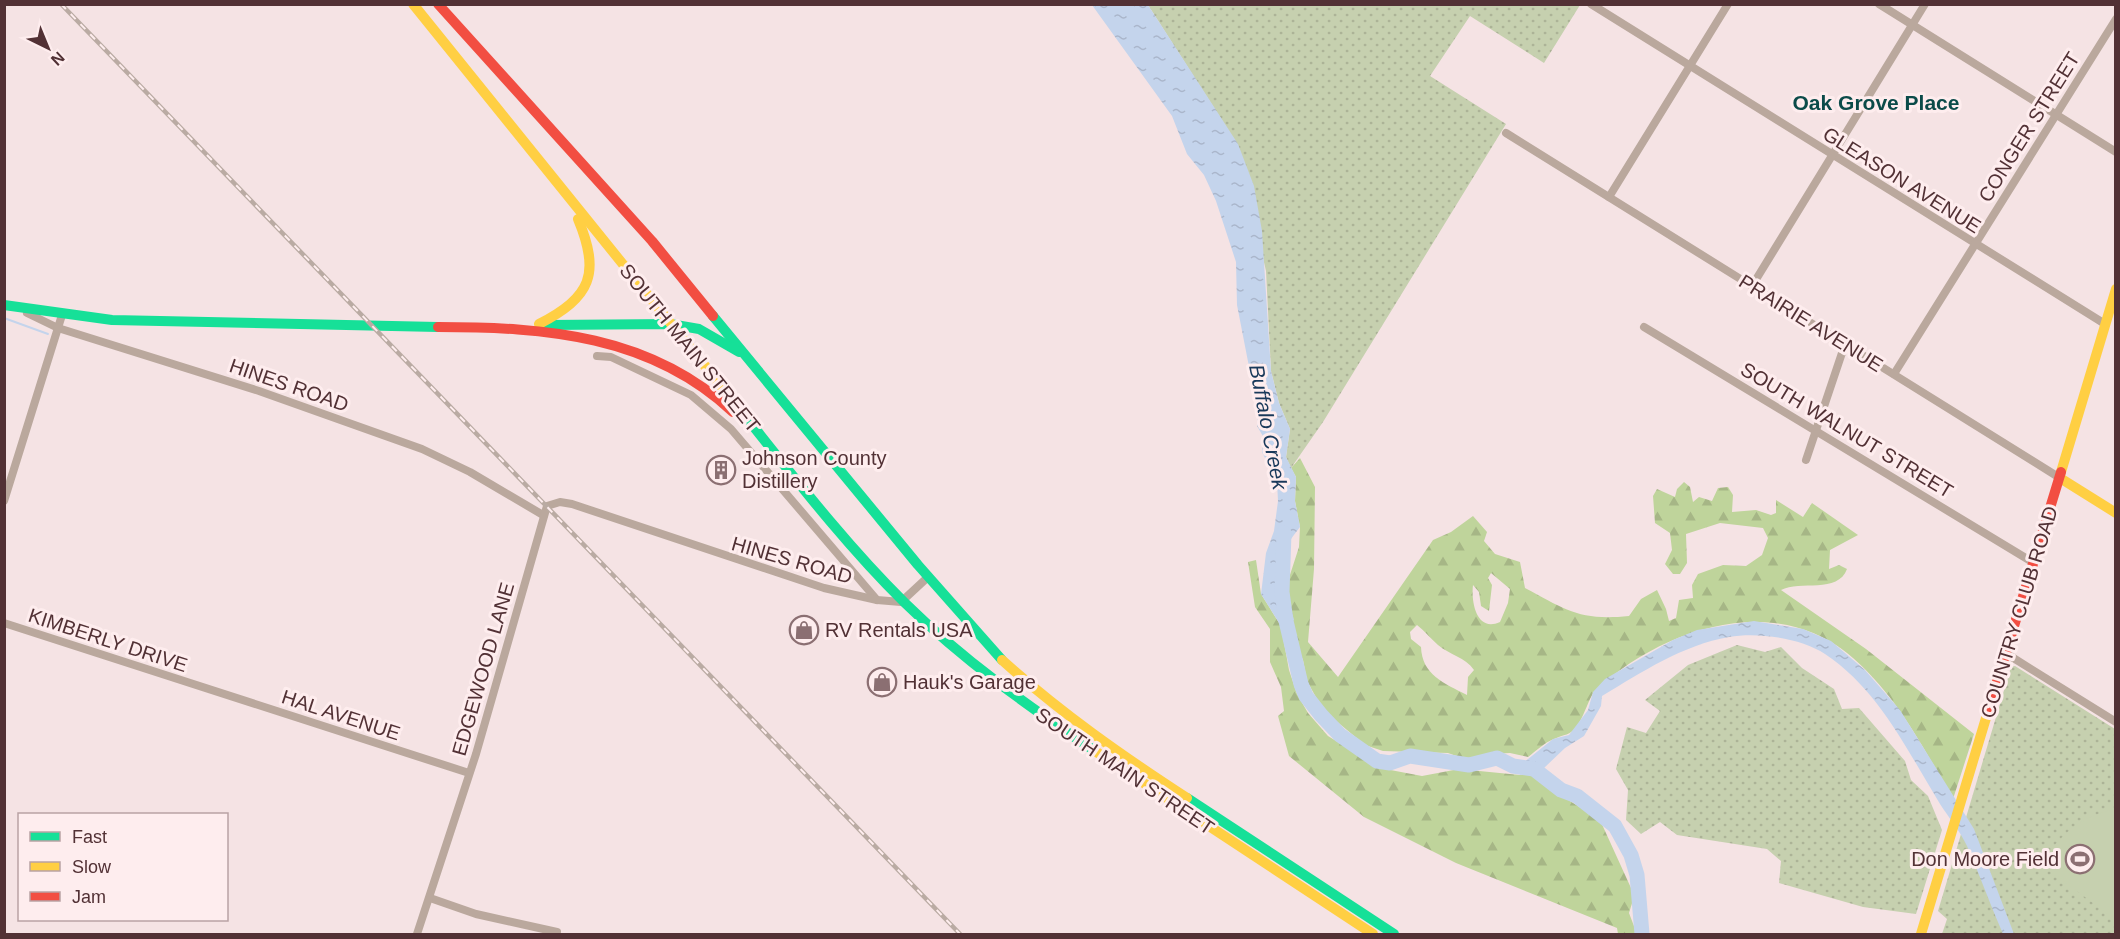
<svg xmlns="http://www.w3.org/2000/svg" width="2120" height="939" viewBox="0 0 2120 939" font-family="Helvetica,sans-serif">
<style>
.grass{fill:url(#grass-dots)}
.forest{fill:url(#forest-firs);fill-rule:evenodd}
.garden{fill:#c6d0af}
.water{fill:url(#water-ripples)}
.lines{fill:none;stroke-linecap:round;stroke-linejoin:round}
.stream{stroke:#c4d4ec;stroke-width:2}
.river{stroke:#c4d4ec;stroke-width:15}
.street{stroke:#baa89d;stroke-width:8}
.fast{stroke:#16e098;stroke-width:10}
.slow{stroke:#ffcf43;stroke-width:10}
.jam{stroke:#f24e42;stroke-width:10}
.rail-casing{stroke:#baaba3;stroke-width:4.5}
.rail{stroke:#feedee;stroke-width:2;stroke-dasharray:7;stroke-linecap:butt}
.labels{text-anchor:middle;stroke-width:6;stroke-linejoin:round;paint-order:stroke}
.street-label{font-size:20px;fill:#523135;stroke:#feedee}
.poi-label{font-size:20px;fill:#523135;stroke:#feedee;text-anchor:start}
.neighbourhood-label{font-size:21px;font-weight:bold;fill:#0b4b49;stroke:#feedee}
.water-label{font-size:21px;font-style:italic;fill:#19395a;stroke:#feedee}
</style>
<defs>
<pattern id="grass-dots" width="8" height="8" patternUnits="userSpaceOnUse" patternTransform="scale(1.5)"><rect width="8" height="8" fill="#c6d0af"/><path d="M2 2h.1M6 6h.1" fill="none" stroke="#acb397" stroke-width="1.8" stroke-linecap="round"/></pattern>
<pattern id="forest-firs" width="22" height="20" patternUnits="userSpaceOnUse" patternTransform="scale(1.5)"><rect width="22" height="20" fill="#bfd49b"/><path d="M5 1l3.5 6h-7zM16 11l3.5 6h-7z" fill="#a6b686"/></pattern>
<pattern id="water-ripples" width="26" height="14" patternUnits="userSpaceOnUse" patternTransform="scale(1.5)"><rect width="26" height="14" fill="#c4d4ec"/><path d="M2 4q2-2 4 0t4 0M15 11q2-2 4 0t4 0" fill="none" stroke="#aab6cb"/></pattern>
</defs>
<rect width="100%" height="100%" fill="#f5e3e4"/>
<g class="grass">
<polygon points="1148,5 1580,5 1544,63 1470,16 1430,76 1506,124 1323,422 1291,468 1286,457 1290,429 1279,403 1271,371 1266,271 1237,144"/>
<polygon points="1737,645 1765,652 1781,647 1802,668 1834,689 1842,709 1859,708 1905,761 1911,780 1928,796 1942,830 1916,914 1863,907 1779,883 1781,861 1767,849 1677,835 1660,822 1641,834 1626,820 1628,790 1616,769 1627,727 1646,733 1660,711 1645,700 1688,665"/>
<polygon points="2015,666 2115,729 2115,934 1942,934 1947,919 1938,911 2011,667"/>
</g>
<g class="forest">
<path d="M 1300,458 L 1315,487 L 1314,569 L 1308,642 L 1338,677 L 1433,540 L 1451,532 L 1473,516 L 1487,532 L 1484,541 L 1495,554 L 1520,562 L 1525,588 C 1566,610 1580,621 1629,616 L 1641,599 L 1657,590 L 1666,609 L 1669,621 L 1676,618 L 1679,600 L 1693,598 L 1692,585 L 1698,574 L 1723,565 L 1746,566 L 1762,555 L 1768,538 L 1763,528 L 1720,523 L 1686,534 L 1687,563 L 1680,574 L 1673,574 L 1665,564 L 1672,550 L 1670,533 L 1655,523 L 1653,496 L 1657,489 L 1675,497 L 1677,489 L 1684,482 L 1690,487 L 1693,502 L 1699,497 L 1712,501 L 1718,488 L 1728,487 L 1733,495 L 1732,512 L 1756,510 L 1771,515 L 1776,513 L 1776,500 L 1803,517 L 1812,503 L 1858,535 L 1830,550 L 1829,569 L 1839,565 L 1847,569 C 1838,594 1800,580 1781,590 L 1866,649 L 1974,734 L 1953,799 C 1923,747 1895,692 1847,653 C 1771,592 1660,630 1595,691 C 1590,695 1584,717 1577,726 C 1570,736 1564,734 1554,739 C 1545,742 1536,751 1528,757 L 1510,753 L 1489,754 L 1465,759 L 1448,753 L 1383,751 L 1365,745 L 1323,710 L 1307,681 L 1303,660 L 1296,645 L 1290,605 L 1288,581 L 1299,547 L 1300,527 L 1295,501 L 1296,477 L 1291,468 ZM 1491,573 L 1510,589 L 1508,603 L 1500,622 C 1476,633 1471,601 1473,585 L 1479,592 L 1481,606 L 1489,611 L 1492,585 L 1488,578 ZM 1417,625 C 1425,631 1430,638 1438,645 C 1450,655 1465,657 1474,670 L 1468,677 L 1467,695 C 1444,683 1422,675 1421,647 L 1411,639 L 1410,632 Z"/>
<polygon points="1256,560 1261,594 1281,626 1289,670 1297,694 1308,713 1328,736 1380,768 1422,776 1459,769 1520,775 1532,774 1543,784 1600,820 1631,888 1633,900 1629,913 1637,934 1618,934 1617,928 1456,863 1364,817 1289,756 1278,716 1284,711 1281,687 1270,662 1270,629 1255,607 1248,562"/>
</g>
<path class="garden" d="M 2115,809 L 2116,809 L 2115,919 L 2041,865 C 2058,835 2082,816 2115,809 Z"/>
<g class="water">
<path d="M 1092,5 L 1148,5 L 1238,144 L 1254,186 L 1262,231 L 1271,371 L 1279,403 L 1290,429 L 1286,457 L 1296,477 L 1295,501 L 1300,527 C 1266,570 1284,575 1294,620 L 1281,626 L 1261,594 L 1266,553 L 1274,531 L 1278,501 L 1277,482 L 1262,452 L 1264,438 L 1257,426 L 1258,413 L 1237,305 L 1236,262 L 1216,201 L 1204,175 L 1187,154 L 1172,116 Z"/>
<path d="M 1754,621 L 1803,629 L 1831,641 L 1865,670 L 1900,710 L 1974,829 L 2014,934 L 2003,934 C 1990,905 1980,875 1967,846 C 1960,831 1949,818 1940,804 C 1907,750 1879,690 1825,654 C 1801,638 1758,632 1729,637 C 1683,645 1642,672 1602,696 L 1601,706 L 1584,736 L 1565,748 L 1544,768 L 1520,775 L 1518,767 L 1553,739 L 1569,735 L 1588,710 L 1593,692 L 1605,679 L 1673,640 L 1697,630 Z"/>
</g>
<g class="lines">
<polyline class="stream" points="4,318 48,334"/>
<polyline class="river" points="1284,533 1282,592 1286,621 1301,684 1306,696 1321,715 1340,735 1377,761 1390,763 1410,756 1469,765 1497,758 1513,766 1534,769 1561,790 1577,796 1615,826 1631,855 1637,875 1642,934"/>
<g class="street">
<polyline points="1591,4 2105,324"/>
<polyline points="1879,4 2116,152"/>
<polyline points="1506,133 2060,478"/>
<polyline points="1609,197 1728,4"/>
<polyline points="1752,286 1925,4"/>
<polyline points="27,313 58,328 259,391 422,449 470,472 543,515"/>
<polyline points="1644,327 2034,563"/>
<polyline points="597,356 611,357 691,395 731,429 877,600"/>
<polyline points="1894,374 2116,19"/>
<polyline points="1806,460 1845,344"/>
<polyline points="4,501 62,315"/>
<polyline points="4,623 469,773"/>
<polyline points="2007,654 2116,722"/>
<polyline points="430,898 476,914 557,932"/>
<polyline points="417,934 476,754 547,506 560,502 572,504 824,588 877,600 901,602 928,577"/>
</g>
<g class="fast">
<polyline points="4,305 112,320 438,327"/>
<polyline points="713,316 918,565 1002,660"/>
<polyline points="547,325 670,324 699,329 739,352"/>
<path d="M 722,387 C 781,460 838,537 905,603 C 963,660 1028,706 1095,751"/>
<polyline points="1187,798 1394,934"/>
</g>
<g class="slow">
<polyline points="413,4 722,387"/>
<path d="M 539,324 C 591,297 601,274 578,219"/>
<polyline points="2061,472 2116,289"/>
<polyline points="2060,478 2116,513"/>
<path d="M 1002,660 C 1061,713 1121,755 1187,798"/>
<polyline points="1095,751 1373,934"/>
<polyline points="1921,934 1989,708"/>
</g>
<g class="jam">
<polyline points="438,4 652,241 713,316"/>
<path d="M 438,327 C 545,327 651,335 733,412"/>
<polyline points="1989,708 2061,472"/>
</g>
<g class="rail-casing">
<polyline id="rail" points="61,4 960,934"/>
</g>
<use href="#rail" class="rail"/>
</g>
<defs>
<g id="building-ring" transform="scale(1.5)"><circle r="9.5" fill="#feedee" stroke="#8b6f72" stroke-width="1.5"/><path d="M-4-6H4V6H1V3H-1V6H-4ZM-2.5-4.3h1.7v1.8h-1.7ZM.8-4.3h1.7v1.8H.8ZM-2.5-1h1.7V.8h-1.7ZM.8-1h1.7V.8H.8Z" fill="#8b6f72"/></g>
<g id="shop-ring" transform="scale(1.5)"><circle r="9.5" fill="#feedee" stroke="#8b6f72" stroke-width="1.5"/><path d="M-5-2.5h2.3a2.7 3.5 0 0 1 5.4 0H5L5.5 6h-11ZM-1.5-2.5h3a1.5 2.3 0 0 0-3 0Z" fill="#8b6f72"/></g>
<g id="stadium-ring" transform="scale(1.5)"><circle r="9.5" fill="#feedee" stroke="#8b6f72" stroke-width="1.5"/><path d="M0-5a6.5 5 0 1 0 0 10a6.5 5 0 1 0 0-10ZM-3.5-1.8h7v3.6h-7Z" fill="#8b6f72"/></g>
</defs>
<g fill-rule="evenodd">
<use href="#building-ring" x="721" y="470"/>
<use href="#shop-ring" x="804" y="630"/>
<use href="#shop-ring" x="882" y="682"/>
<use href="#stadium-ring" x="2080" y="859"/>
</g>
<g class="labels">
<g class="street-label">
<text transform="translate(2029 127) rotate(-58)" y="7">CONGER STREET</text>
<text transform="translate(1902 180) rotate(32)" y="7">GLEASON AVENUE</text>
<text transform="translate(1811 323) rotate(32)" y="7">PRAIRIE AVENUE</text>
<text transform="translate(690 348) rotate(51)" y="7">SOUTH MAIN STREET</text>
<text transform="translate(289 385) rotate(19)" y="7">HINES ROAD</text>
<text transform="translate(1847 430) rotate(31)" y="7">SOUTH WALNUT STREET</text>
<text transform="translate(792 560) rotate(16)" y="7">HINES ROAD</text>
<text transform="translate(2019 612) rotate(-73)" y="7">COUNTRY CLUB ROAD</text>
<text transform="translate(108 640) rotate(18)" y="7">KIMBERLY DRIVE</text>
<text transform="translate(483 669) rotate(-74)" y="7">EDGEWOOD LANE</text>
<text transform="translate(341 715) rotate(18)" y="7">HAL AVENUE</text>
<text transform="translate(1125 771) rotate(34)" y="7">SOUTH MAIN STREET</text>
</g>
<g class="poi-label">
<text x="742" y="465">Johnson County<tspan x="742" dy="23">Distillery</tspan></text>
<text x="825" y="637">RV Rentals USA</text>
<text x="903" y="689">Hauk's Garage</text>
<text x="2059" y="866" text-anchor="end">Don Moore Field</text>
</g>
<g class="neighbourhood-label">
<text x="1876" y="110">Oak Grove Place</text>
</g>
<g class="water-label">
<text transform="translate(1268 427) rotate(79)" y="7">Buffalo Creek</text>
</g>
</g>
<rect width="2120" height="939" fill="none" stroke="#523135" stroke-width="12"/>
<rect x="18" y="813" width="210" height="108" fill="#feedee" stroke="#b9a2a4" stroke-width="1.5"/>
<rect x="30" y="832" width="30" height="9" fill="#16e098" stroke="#b9a2a4" stroke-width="1.5"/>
<text x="72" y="843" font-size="18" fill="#523135">Fast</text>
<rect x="30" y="862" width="30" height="9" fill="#ffcf43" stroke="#b9a2a4" stroke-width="1.5"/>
<text x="72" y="873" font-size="18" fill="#523135">Slow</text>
<rect x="30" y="892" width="30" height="9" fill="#f24e42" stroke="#b9a2a4" stroke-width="1.5"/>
<text x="72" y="903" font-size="18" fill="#523135">Jam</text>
<g transform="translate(48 48) rotate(137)" stroke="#feedee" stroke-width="4.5" paint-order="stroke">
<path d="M0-4.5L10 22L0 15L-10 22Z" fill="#523135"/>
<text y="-9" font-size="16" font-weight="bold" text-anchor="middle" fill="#523135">N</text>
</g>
</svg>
